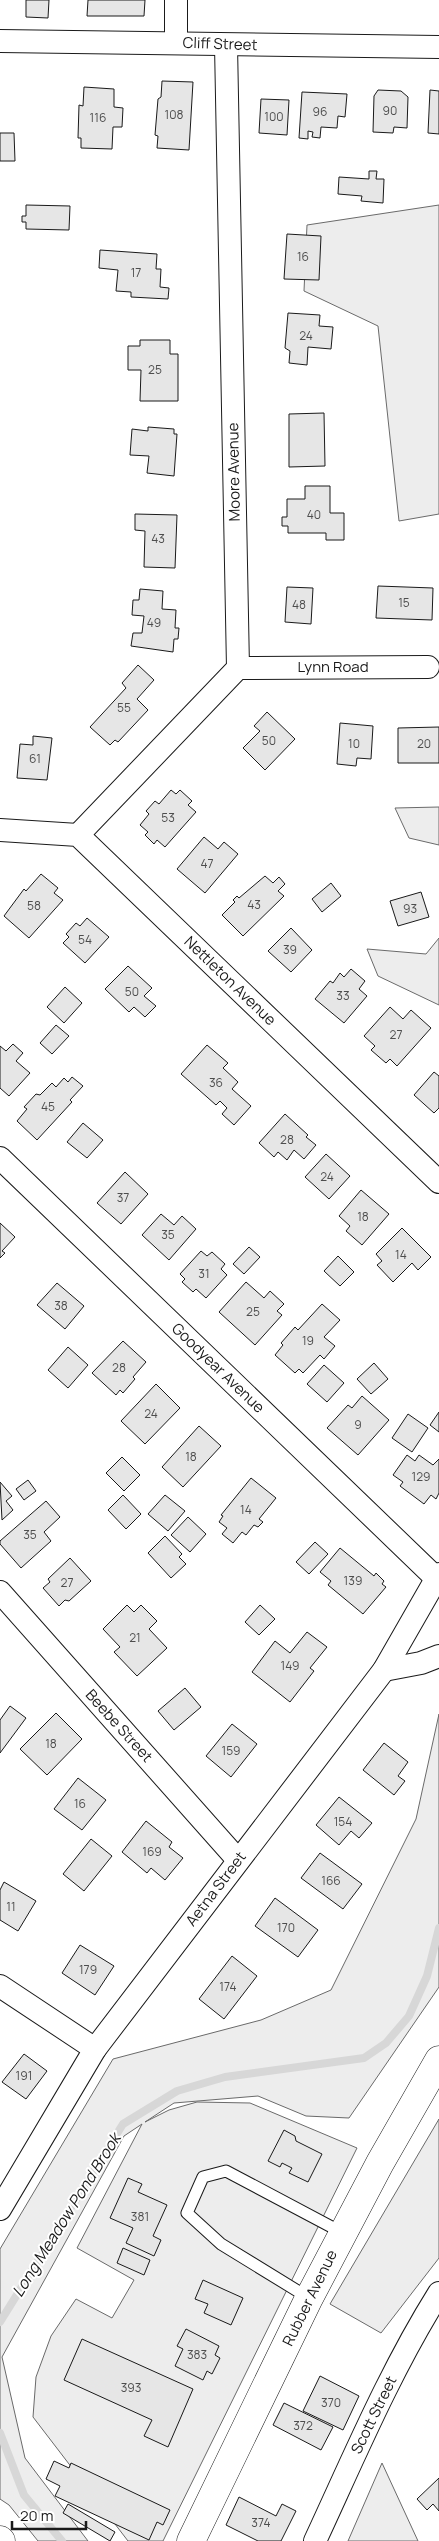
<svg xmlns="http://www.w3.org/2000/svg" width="439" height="2541" viewBox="0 0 439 2541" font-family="Manrope,sans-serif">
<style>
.built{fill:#ededed;stroke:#6a6a6a}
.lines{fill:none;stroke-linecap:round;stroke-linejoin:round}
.stream{stroke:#d7d7d7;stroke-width:8}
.building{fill:#e6e6e6;stroke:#1a1a1a}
.service-casing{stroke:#1a1a1a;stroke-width:13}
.minor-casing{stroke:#1a1a1a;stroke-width:24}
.tertiary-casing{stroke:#1a1a1a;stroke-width:29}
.service{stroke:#fff;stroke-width:11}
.minor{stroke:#fff;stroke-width:22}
.tertiary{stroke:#fff;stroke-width:28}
.labels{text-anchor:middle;stroke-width:4;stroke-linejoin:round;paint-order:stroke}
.number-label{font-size:12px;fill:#4d4d4d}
.street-label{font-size:15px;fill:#1a1a1a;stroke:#fff}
.water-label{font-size:16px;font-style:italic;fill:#1a1a1a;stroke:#fff}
</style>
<rect width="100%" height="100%" fill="#fff"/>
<g class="built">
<polygon points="439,205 439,514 399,521 378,326 304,291 307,225"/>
<polygon points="439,807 439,845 409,838 395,808"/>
<polygon points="439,938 439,1005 378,976 367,949 426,954"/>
<polygon points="439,1714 439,1987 349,2118 306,2116 258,2096 174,2103 145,2122 169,2110 197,2102 250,2103 357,2148 163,2541 128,2541 33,2417 36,2377 51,2336 76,2299 112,2318 134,2280 77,2248 142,2124 124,2136 2,2357 25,2458 88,2541 38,2541 9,2505 0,2499 0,2249 113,2059 261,2020 331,1990 416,1819"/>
<polygon points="439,2119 439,2258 381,2333 330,2304"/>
<polygon points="382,2463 418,2541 348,2541"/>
</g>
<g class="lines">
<g class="stream">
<polyline points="0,2322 123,2124 177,2091 225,2077 364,2058 386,2043 409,2016 427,1976 439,1928"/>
<polyline points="0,2433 24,2495 62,2541"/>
</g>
</g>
<g class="building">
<polygon points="26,0 49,0 48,18 26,17"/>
<polygon points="88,0 145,0 144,16 87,16"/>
<polygon points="162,81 193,82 189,150 157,148 158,136 155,135 158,99 161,97"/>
<polygon points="84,87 114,89 114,107 123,108 122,127 113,127 112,149 81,148 81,138 78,138 79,105 83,106"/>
<polygon points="378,90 401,91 408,97 407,128 394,127 393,133 373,132 374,96"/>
<polygon points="430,90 439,91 439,134 428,133"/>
<polygon points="302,92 347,94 345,117 338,116 337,128 321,127 320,138 312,137 313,132 308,131 308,139 299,138"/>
<polygon points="261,99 289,100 287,135 259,133"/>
<polygon points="0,133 14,133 15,161 0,161"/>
<polygon points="369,171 377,171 376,179 384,179 383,203 361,201 362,196 338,194 339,177 369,179"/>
<polygon points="26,205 70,206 69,230 26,229 26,222 22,222 22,216 26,216"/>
<polygon points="287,234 321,236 319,280 284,279"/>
<polygon points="100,250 157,254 156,269 161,269 160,287 169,288 168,299 131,297 131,292 116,291 118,270 99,268"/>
<polygon points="288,313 320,315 319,326 333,327 331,349 308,347 307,365 289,363 290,351 285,348"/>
<polygon points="140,340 170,340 170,354 178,354 178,401 140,401 141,370 128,370 128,346 140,346"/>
<polygon points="324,413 325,466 289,467 289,414"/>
<polygon points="148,427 174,429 174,434 177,434 174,476 147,473 149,456 130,455 132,429 148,431"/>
<polygon points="305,486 330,486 330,513 344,513 344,540 326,540 326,533 288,533 288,526 282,526 282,517 287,517 287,499 305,499"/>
<polygon points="135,514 177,515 175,568 144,567 145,531 135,530"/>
<polygon points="378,586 433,588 432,620 376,618"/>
<polygon points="287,587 313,588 311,624 285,622"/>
<polygon points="140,589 163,591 162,609 176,610 175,628 179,628 178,639 174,639 173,652 131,646 133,633 142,633 144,616 132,615 133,600 139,600"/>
<polygon points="138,665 154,680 137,699 148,710 118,742 115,740 110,745 90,727 126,688 122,683"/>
<polygon points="267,712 295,739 265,770 243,748 260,731 254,726"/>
<polygon points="340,723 373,726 371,759 357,758 356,766 337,764"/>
<polygon points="439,727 439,763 398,763 398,728"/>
<polygon points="33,736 52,738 47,780 17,778 20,744 33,745"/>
<polygon points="171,790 176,794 180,790 192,801 188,805 196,812 165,847 157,840 154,844 145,835 148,832 140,825 149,814 146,811 155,801 159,804"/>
<polygon points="204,837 218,849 224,842 238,854 205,893 177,869"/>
<polygon points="41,874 58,888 54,893 63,900 29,938 4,916 24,889 26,891"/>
<polygon points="265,876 273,883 279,877 285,884 278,891 284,896 243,936 222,915 235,902 233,900 237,896 239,898"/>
<polygon points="331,883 341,896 322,912 312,899"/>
<polygon points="421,892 429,917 398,926 390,901"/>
<polygon points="87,918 109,937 85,963 63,943 69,937 66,934 76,923 80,926"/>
<polygon points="291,928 312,950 291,972 268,951"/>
<polygon points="128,966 152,988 144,996 156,1006 145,1017 134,1007 129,1012 105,989"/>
<polygon points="351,969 365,981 359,989 367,996 344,1023 315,999 330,981 333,983 340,973 344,977"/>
<polygon points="65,987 82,1003 64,1023 47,1007"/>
<polygon points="390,1007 403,1019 411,1010 431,1028 397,1066 390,1059 386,1063 371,1050 375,1046 364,1036"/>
<polygon points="56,1025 69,1036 52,1054 40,1043"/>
<polygon points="13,1044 23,1053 16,1061 30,1073 9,1096 0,1088 0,1046 6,1051"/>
<polygon points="207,1045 228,1063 223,1068 238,1082 232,1089 251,1106 234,1125 222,1114 227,1108 220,1101 216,1105 181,1074"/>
<polygon points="434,1072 439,1076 439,1108 434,1113 414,1095"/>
<polygon points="72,1077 83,1086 70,1100 72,1102 37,1140 17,1121 27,1109 24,1107 36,1094 40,1095 52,1083 56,1087 64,1078 68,1082"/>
<polygon points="285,1114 308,1135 306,1137 316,1145 304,1159 294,1150 287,1160 278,1152 274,1157 259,1143"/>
<polygon points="83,1123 103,1140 87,1158 67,1142"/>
<polygon points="326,1154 350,1176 329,1199 305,1177"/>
<polygon points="125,1172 148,1194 121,1224 97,1203"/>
<polygon points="361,1190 389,1214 362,1245 346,1231 350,1226 339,1216"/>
<polygon points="161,1214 174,1225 182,1216 196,1229 169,1260 142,1235"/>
<polygon points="0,1223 15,1237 2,1251 5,1253 0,1258"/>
<polygon points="402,1228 431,1257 418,1270 412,1263 393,1282 377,1265 382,1261 376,1254"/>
<polygon points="249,1247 260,1257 244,1274 233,1264"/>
<polygon points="201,1251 207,1256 212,1252 225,1264 221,1269 227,1275 206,1298 196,1289 193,1292 182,1282 185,1279 180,1274"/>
<polygon points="338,1256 354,1272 340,1286 324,1271"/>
<polygon points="246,1282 264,1298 270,1291 284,1304 277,1311 282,1315 255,1345 219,1312"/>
<polygon points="57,1283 84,1306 65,1329 37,1305"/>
<polygon points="322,1304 340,1320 324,1337 335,1346 324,1359 320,1355 303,1373 299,1369 295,1373 275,1355 283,1345 281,1343 295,1327 298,1330"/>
<polygon points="123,1341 146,1362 133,1377 135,1379 123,1393 120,1390 116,1395 92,1373"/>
<polygon points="68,1347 88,1365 68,1388 48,1370"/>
<polygon points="374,1363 388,1379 371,1394 357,1379"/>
<polygon points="324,1365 344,1383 327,1402 307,1384"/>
<polygon points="156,1384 180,1408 145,1444 121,1421"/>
<polygon points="362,1396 389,1420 358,1455 327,1428 348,1405 352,1408"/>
<polygon points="439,1412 439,1432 430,1425"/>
<polygon points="408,1414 428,1428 412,1452 392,1438"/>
<polygon points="199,1426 221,1446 183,1487 162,1467"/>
<polygon points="407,1455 415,1461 419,1455 433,1465 439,1459 439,1493 436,1499 431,1495 424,1504 400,1486 403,1482 393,1475"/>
<polygon points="122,1457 140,1475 124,1491 106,1473"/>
<polygon points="251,1478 276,1498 259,1519 263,1522 258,1527 254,1525 246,1535 242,1532 233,1543 222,1534 227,1528 219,1522 223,1516 221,1515"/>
<polygon points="28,1480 36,1491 24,1500 16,1489"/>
<polygon points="0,1482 12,1496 6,1501 13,1510 2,1520"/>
<polygon points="123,1495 141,1514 126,1529 108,1510"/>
<polygon points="165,1495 185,1511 168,1531 148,1514"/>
<polygon points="46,1501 60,1517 44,1532 51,1541 21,1568 0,1544 0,1541"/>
<polygon points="188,1517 206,1534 190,1552 171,1535"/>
<polygon points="165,1536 182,1554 179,1557 186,1564 171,1578 148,1553"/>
<polygon points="315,1542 328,1554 309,1574 296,1562"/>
<polygon points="340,1548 374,1576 376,1573 384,1581 382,1584 386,1587 363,1614 328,1585 331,1581 320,1572"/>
<polygon points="70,1558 91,1581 69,1601 65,1600 59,1606 43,1588 50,1582 48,1579"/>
<polygon points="127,1605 134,1612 141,1605 157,1621 149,1629 167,1648 137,1676 114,1652 120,1647 103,1629"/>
<polygon points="260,1605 275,1619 259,1635 245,1622"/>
<polygon points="307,1632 327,1647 310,1668 314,1671 290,1702 252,1672 275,1641 290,1653"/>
<polygon points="185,1688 201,1707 174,1730 158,1711"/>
<polygon points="10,1706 26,1718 0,1753 0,1720"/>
<polygon points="56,1713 82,1739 47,1775 20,1749"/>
<polygon points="232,1724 257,1744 231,1777 206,1756"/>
<polygon points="384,1743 408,1762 398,1776 405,1781 394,1795 363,1770"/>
<polygon points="78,1778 106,1800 82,1830 54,1809"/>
<polygon points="339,1797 372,1823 359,1838 351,1831 339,1845 316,1825"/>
<polygon points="146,1821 172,1842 169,1847 183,1858 165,1880 151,1868 147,1873 122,1852"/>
<polygon points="91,1839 112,1856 84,1891 63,1874"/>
<polygon points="320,1853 362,1884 343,1909 301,1878"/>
<polygon points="4,1882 36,1901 18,1931 0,1920 0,1890"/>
<polygon points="275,1898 318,1930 298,1957 255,1926"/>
<polygon points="80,1945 114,1966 95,1995 62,1973"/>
<polygon points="232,1956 257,1976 224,2019 199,1999"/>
<polygon points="24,2054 47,2071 26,2099 2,2082"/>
<polygon points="284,2130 295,2136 296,2141 322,2154 308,2182 289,2173 292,2168 282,2163 280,2167 268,2161"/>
<polygon points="128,2178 142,2184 138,2192 167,2205 153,2236 161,2240 154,2256 126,2243 133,2228 110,2218"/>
<polygon points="123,2248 150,2260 144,2275 117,2263"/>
<polygon points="203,2280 243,2298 231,2325 204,2313 208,2304 195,2299"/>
<polygon points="186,2329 219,2346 215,2355 220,2358 212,2374 207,2371 203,2380 175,2366 183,2349 177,2346"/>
<polygon points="82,2339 193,2389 168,2447 144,2436 152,2420 64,2380"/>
<polygon points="320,2376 359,2396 343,2430 303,2411"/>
<polygon points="284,2403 333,2427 321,2450 273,2425"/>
<polygon points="54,2461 69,2468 71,2463 170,2510 163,2525 157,2522 149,2540 55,2496 60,2486 46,2479"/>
<polygon points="439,2478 439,2511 433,2504 427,2510 417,2499"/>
<polygon points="239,2497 276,2516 282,2504 296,2511 281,2541 258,2541 226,2525"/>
<polygon points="68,2504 115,2532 110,2541 63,2513"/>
</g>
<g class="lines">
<g class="service-casing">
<polyline id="service" points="309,2298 221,2244 187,2213 203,2177 226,2171 343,2233"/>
</g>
<g class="minor-casing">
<g id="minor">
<polyline points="176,0 176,42"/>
<polyline points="0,41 439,47"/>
<polyline points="238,668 428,667"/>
<polyline points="0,830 78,835 439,1182"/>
<polyline points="78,835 238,668 226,45"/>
<polyline points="0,1158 437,1579"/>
<polyline points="0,1592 238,1860"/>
<polyline points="384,1670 421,1663 439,1656"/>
<polyline points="0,1986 95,2049"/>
<polyline points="0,2209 95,2049 384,1670 439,1574"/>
<path d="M 315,2541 C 354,2457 390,2371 439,2293"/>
</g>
</g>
<g class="tertiary-casing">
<g id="tertiary">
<polyline points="0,2540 1,2541"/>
<polyline points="191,2541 309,2298 380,2163 439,2060"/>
</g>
</g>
<use href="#service" class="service"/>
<use href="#minor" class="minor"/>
<use href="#tertiary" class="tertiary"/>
</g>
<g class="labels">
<g class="number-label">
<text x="390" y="115">90</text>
<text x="320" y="116">96</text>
<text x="174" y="119">108</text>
<text x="274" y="121">100</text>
<text x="98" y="122">116</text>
<text x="303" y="261">16</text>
<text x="136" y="277">17</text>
<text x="306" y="340">24</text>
<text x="155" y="374">25</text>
<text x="314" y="519">40</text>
<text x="158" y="543">43</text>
<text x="404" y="607">15</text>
<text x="299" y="609">48</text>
<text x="154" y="627">49</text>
<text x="124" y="712">55</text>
<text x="269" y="745">50</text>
<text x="354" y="748">10</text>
<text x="424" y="748">20</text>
<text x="35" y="763">61</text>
<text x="168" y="822">53</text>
<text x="207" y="868">47</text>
<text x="254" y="909">43</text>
<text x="34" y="910">58</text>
<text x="410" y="913">93</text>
<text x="85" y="944">54</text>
<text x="290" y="954">39</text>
<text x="132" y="996">50</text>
<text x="343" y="1000">33</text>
<text x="396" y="1039">27</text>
<text x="216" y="1087">36</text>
<text x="48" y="1111">45</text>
<text x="287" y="1144">28</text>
<text x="327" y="1181">24</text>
<text x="123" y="1202">37</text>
<text x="363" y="1221">18</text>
<text x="168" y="1239">35</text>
<text x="401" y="1259">14</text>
<text x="204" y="1278">31</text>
<text x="61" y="1310">38</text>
<text x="253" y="1316">25</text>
<text x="308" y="1345">19</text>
<text x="119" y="1372">28</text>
<text x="151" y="1418">24</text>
<text x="358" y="1429">9</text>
<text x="191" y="1461">18</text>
<text x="421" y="1481">129</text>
<text x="246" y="1514">14</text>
<text x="30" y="1539">35</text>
<text x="353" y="1585">139</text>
<text x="67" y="1587">27</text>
<text x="135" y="1642">21</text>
<text x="290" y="1670">149</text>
<text x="51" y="1748">18</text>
<text x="231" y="1755">159</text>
<text x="80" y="1808">16</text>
<text x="343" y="1826">154</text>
<text x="152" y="1856">169</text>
<text x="331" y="1885">166</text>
<text x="11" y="1911">11</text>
<text x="286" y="1932">170</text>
<text x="88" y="1974">179</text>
<text x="228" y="1991">174</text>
<text x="24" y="2080">191</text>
<text x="140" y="2221">381</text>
<text x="197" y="2359">383</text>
<text x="131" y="2392">393</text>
<text x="331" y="2407">370</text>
<text x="303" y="2430">372</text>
<text x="261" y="2527">374</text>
</g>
<g class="street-label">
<text transform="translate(220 44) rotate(2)" y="5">Cliff Street</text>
<text transform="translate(234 472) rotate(-91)" y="5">Moore Avenue</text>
<text x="333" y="672">Lynn Road</text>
<text transform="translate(230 981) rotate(44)" y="5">Nettleton Avenue</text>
<text transform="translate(218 1368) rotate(44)" y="5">Goodyear Avenue</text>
<text transform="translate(119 1726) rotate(48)" y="5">Beebe Street</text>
<text transform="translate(216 1889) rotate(-53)" y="5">Aetna Street</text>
<text transform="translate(310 2298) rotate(-64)" y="5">Rubber Avenue</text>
<text transform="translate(374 2415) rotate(-64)" y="5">Scott Street</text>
</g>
<g class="water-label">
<text transform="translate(66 2215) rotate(-58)" y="6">Long Meadow Pond Brook</text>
</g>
</g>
<path d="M12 2521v8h74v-8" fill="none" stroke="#1a1a1a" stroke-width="2.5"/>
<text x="20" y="2521" font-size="15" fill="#1a1a1a" stroke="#ffffff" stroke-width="4" paint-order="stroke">20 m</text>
</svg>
